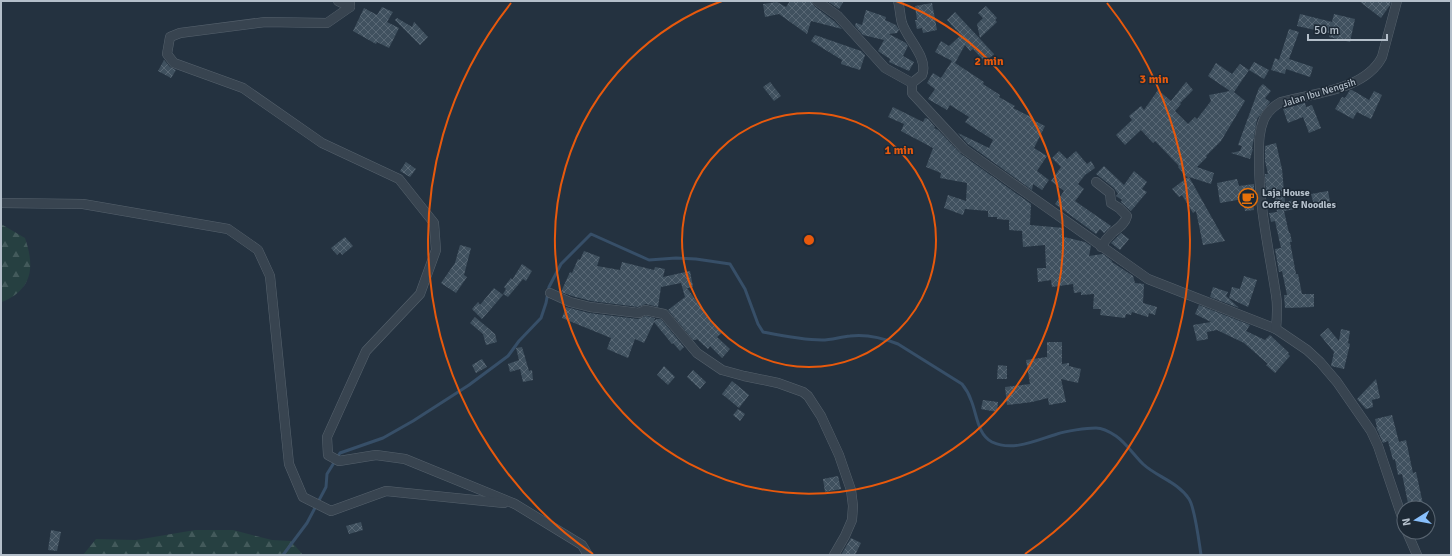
<svg xmlns="http://www.w3.org/2000/svg" width="1452" height="556" viewBox="0 0 1452 556" font-family="Signika,sans-serif">
<style>
.forest{fill:url(#forest-firs)}
.lines{fill:none;stroke-linecap:round;stroke-linejoin:round}
.stream{stroke:#374f68;stroke-width:3}
.building{fill:url(#building-cross-hatch)}
.street-casing{stroke:#56626d;stroke-width:10}
.street{stroke:#384450;stroke-width:9}
.ring{fill:none;stroke:#e8590c;stroke-width:2}
.labels{text-anchor:middle;stroke-width:3;stroke-linejoin:round;paint-order:stroke}
.street-label{font-size:10px;fill:#b4bfca;stroke:#1d2935}
.poi-label{font-size:10px;font-weight:bold;fill:#b4bfca;stroke:#1d2935;text-anchor:start}
.centre{fill:#e8590c;stroke:#1d2935;stroke-width:2}
.ring-label{font-size:12px;text-anchor:middle;font-weight:bold;fill:#e8590c;stroke:#1d2935;stroke-width:3;stroke-linejoin:round;paint-order:stroke}
</style>
<defs>
<pattern id="forest-firs" width="22" height="20" patternUnits="userSpaceOnUse"><rect width="22" height="20" fill="#264041"/><path d="M5 1l3.5 6h-7zM16 11l3.5 6h-7z" fill="#435a5b"/></pattern>
<pattern id="building-cross-hatch" width="8" height="8" patternUnits="userSpaceOnUse"><rect width="8" height="8" fill="#40515f"/><path d="M0 0l8 8M0 8l8-8" fill="none" stroke="#596875"/></pattern>
</defs>
<rect width="100%" height="100%" fill="#243240"/>
<g class="forest">
<path d="M 1,224 L 25,238 C 32,259 35,280 15,295 C 10,298 6,301 1,302 Z"/>
<polygon points="195,530 233,530 272,540 291,541 303,555 83,555 96,539 136,540"/>
</g>
<g class="lines">
<path class="stream" d="M 283,555 L 307,523 L 326,487 L 327,474 L 340,453 L 383,438 L 413,421 L 469,385 L 508,356 L 519,341 L 541,318 L 546,303 L 549,287 L 561,264 L 591,234 L 649,260 L 676,258 L 696,259 L 730,264 L 745,289 L 758,324 L 763,332 C 783,336 802,340 822,340 C 831,340 840,337 850,336 C 866,334 883,338 898,344 L 962,384 C 966,389 969,394 971,400 C 977,414 977,434 992,442 C 1013,452 1037,440 1057,434 C 1066,431 1086,428 1096,428 C 1102,428 1110,432 1116,436 C 1126,443 1134,455 1143,464 C 1157,477 1178,482 1189,499 C 1195,508 1199,542 1201,555"/>
</g>
<g class="building">
<polygon points="790,1 811,1 814,6 834,21 842,29 811,21 807,34 779,14 765,17 763,4 777,2 786,7"/>
<polygon points="827,1 844,1 839,9"/>
<polygon points="1359,1 1391,1 1390,5 1381,18"/>
<polygon points="932,3 937,30 923,33 922,28 917,29 915,20 917,20 915,6"/>
<polygon points="986,6 997,18 995,20 997,22 980,38 977,24 983,18 978,13"/>
<polygon points="382,7 393,12 387,22 399,28 389,48 377,42 376,44 353,31 364,8 377,15"/>
<polygon points="866,10 886,17 885,20 896,25 899,30 897,33 889,34 906,43 908,46 903,56 914,62 909,71 889,62 890,59 878,51 884,40 863,35 855,26 856,23 862,25"/>
<polygon points="955,12 994,54 985,62 973,49 970,51 965,45 955,63 984,82 983,84 1000,95 999,97 1015,106 1013,108 1031,117 1031,119 1045,126 1034,148 1047,156 1037,171 1049,180 1042,190 1033,184 1032,190 968,144 958,133 989,148 993,140 965,122 969,117 950,105 947,110 928,99 935,89 927,83 933,73 941,78 952,61 935,52 941,41 949,46 961,35 947,20"/>
<polygon points="1300,14 1332,22 1334,14 1355,19 1350,42 1329,37 1329,33 1297,26"/>
<polygon points="397,18 412,27 414,22 428,37 420,45 395,20"/>
<polygon points="1289,29 1299,32 1289,59 1313,67 1310,77 1286,69 1285,74 1271,70 1275,58 1279,60"/>
<polygon points="815,35 861,51 865,55 860,70 841,64 842,60 811,41"/>
<polygon points="164,60 170,67 176,70 171,78 158,71"/>
<polygon points="1254,62 1269,70 1264,79 1249,70"/>
<polygon points="1216,63 1232,74 1240,64 1249,70 1234,92 1245,101 1221,141 1206,156 1207,157 1197,167 1214,173 1211,184 1189,177 1225,241 1203,245 1196,211 1193,213 1182,195 1179,197 1172,189 1188,177 1185,176 1178,167 1179,166 1155,141 1153,143 1141,130 1125,145 1116,135 1132,120 1129,116 1141,106 1144,110 1158,90 1171,101 1186,82 1193,90 1180,103 1181,104 1175,111 1188,124 1195,117 1197,119 1211,101 1209,95 1230,91 1208,76"/>
<polygon points="770,82 781,96 774,101 763,87"/>
<polygon points="1263,84 1271,91 1265,98 1270,102 1257,119 1252,149 1253,149 1250,159 1231,153 1240,151 1242,146 1238,145 1259,88"/>
<polygon points="1350,90 1352,90 1369,100 1374,91 1382,95 1371,119 1357,112 1353,119 1335,109 1342,97 1345,98"/>
<polygon points="1305,103 1306,107 1312,105 1321,128 1309,133 1303,117 1288,123 1283,109"/>
<polygon points="893,107 923,122 925,118 928,119 935,127 934,128 938,130 961,154 1031,204 1030,225 1064,228 1064,237 1085,242 1091,246 1089,256 1103,254 1112,261 1112,262 1133,276 1135,283 1144,284 1143,303 1157,307 1155,315 1149,313 1148,317 1132,312 1131,315 1126,314 1125,318 1100,315 1101,309 1093,309 1094,294 1081,295 1081,292 1074,293 1073,284 1052,287 1051,280 1038,282 1037,268 1046,268 1045,245 1023,247 1022,231 1009,230 1009,220 997,219 997,217 988,217 988,211 965,209 963,215 944,208 948,195 966,201 967,183 940,178 941,173 926,167 933,148 901,131 904,124 888,117"/>
<polygon points="1276,143 1282,169 1285,202 1294,200 1295,209 1284,211 1289,233 1290,233 1292,242 1290,242 1296,274 1298,274 1302,294 1314,294 1314,307 1285,308 1284,295 1287,295 1282,271 1279,272 1275,249 1281,248 1275,221 1271,222 1269,213 1277,212 1273,190 1266,191 1265,178 1265,174 1268,174 1265,161 1265,146"/>
<polygon points="1059,151 1067,159 1076,151 1087,164 1091,161 1095,168 1085,175 1078,184 1084,189 1075,201 1111,226 1104,233 1100,229 1096,234 1055,204 1064,191 1051,181 1061,167 1052,158"/>
<polygon points="406,162 416,169 410,177 400,171"/>
<polygon points="1104,166 1124,185 1134,171 1147,182 1142,189 1147,192 1131,211 1121,202 1122,200 1116,196 1118,194 1114,188 1096,174"/>
<polygon points="1237,179 1239,186 1254,184 1254,193 1252,193 1254,210 1245,211 1243,199 1220,203 1217,183"/>
<polygon points="1328,191 1330,202 1314,205 1311,194"/>
<polygon points="1121,233 1129,239 1120,250 1111,243"/>
<polygon points="345,237 353,246 342,255 340,252 337,255 331,248"/>
<polygon points="460,245 471,248 464,275 467,277 456,293 441,283 455,263"/>
<polygon points="584,251 600,257 597,266 620,270 622,262 654,270 655,267 665,269 663,277 690,271 693,287 687,288 714,325 715,324 723,332 717,337 730,349 722,358 710,346 708,349 697,339 696,340 693,340 668,310 685,297 681,283 661,287 658,307 646,304 638,307 591,301 572,296 561,292 570,272 572,273 578,259 580,260"/>
<polygon points="522,264 532,271 526,281 523,279 508,297 503,294 506,289 504,287 511,278 512,280"/>
<polygon points="1244,276 1257,280 1248,307 1229,298 1232,287 1240,289"/>
<polygon points="1213,287 1228,292 1226,296 1239,308 1210,297"/>
<polygon points="494,288 503,295 482,319 472,309 478,302 480,305"/>
<polygon points="1199,305 1250,325 1246,331 1265,340 1270,335 1289,353 1288,354 1290,356 1275,373 1266,365 1268,364 1244,343 1217,330 1207,332 1208,339 1197,341 1193,325 1211,322 1195,314"/>
<polygon points="566,307 589,313 638,319 646,316 655,318 654,321 657,319 661,319 684,347 680,351 673,343 672,344 654,322 644,343 635,339 628,358 607,349 611,338 562,318"/>
<polygon points="475,317 495,334 497,342 486,345 483,334 470,323"/>
<polygon points="1328,328 1339,341 1341,329 1350,331 1348,343 1350,344 1344,369 1331,366 1334,352 1320,335"/>
<polygon points="1047,342 1062,342 1062,364 1069,363 1069,366 1081,369 1078,383 1061,379 1066,402 1049,405 1048,398 1032,402 1007,405 1005,387 1030,384 1026,360 1047,357"/>
<polygon points="522,347 529,371 532,370 533,380 523,382 520,369 510,372 508,364 519,360 516,348"/>
<polygon points="482,359 487,367 476,373 472,365"/>
<polygon points="998,365 1007,366 1007,379 997,379"/>
<polygon points="664,366 675,377 668,385 657,375"/>
<polygon points="693,370 706,382 700,389 687,377"/>
<polygon points="1376,379 1380,398 1372,400 1373,407 1366,409 1357,399"/>
<polygon points="732,381 749,395 739,408 722,394"/>
<polygon points="983,400 998,402 997,412 981,409"/>
<polygon points="738,409 745,414 740,421 733,415"/>
<polygon points="1392,415 1399,442 1406,440 1413,473 1416,472 1423,504 1421,504 1422,508 1409,508 1402,474 1398,475 1395,459 1393,460 1388,441 1383,443 1376,427 1377,427 1375,419"/>
<polygon points="838,476 841,489 825,492 823,479"/>
<polygon points="361,522 363,530 349,534 346,526"/>
<polygon points="51,530 61,532 57,551 48,550"/>
<polygon points="851,538 861,543 855,555 841,555"/>
</g>
<g class="lines">
<g class="street-casing">
<g id="street">
<polyline points="338,1 350,7"/>
<polyline points="350,1 350,7 327,23 265,22 180,33 170,37 167,54 174,63 243,88 322,143 399,179 434,223 436,250 420,294 366,351 327,437 328,455 339,461 376,455 405,459 515,504 582,545 588,555"/>
<polyline points="817,1 838,16 885,68 912,83 912,93 964,149 1148,279 1276,329 1307,350 1320,362 1337,382 1371,431 1378,446 1404,523"/>
<path d="M 898,1 C 900,8 900,16 902,23 C 907,39 929,58 922,75 L 912,83"/>
<path d="M 1096,182 L 1110,193 L 1111,203 L 1119,208 L 1127,216 C 1125,224 1118,228 1112,233 C 1108,237 1104,242 1101,247"/>
<polyline points="1,203 83,204 228,229 258,250 270,276 289,464 303,497 331,511 386,491 504,503"/>
<polyline points="550,293 570,302 590,307 639,313 645,310 664,314 697,353 722,370 744,376 778,383 803,392 808,396 821,416 839,455 851,490 853,506 852,520 845,536 834,555"/>
<path d="M 1276,329 C 1277,318 1278,306 1276,295 C 1269,250 1259,207 1259,161 C 1259,147 1258,133 1264,119 C 1268,111 1274,106 1281,102 C 1314,93 1365,90 1382,57 L 1397,1"/>
<polyline points="1407,532 1417,555"/>
</g>
</g>
<use href="#street" class="street"/>
</g>
<g class="ring">
<circle cx="809" cy="240" r="127"/>
<path d="M896 1A254 254 0 1 1 722 1"/>
<path d="M593 554A381 381 0 0 1 511 3M1107 3A381 381 0 0 1 1025 554"/>
</g>
<defs>
<g id="cafe-ring" transform="scale(1)"><circle r="9.5" fill="#1d2935" stroke="#e8710a" stroke-width="1.5"/><path d="M-5.5-4.5H6V0H3Q3 3.5 0 3.5H-2.5Q-5.5 3.5-5.5 0ZM3-3.2v2h1.7v-2ZM-6 4.5H4V6H-6Z" fill="#e8710a"/></g>
</defs>
<g fill-rule="evenodd">
<use href="#cafe-ring" x="1248" y="198"/>
</g>
<g class="labels">
<g class="street-label">
<text transform="translate(1319 92) rotate(-17)" y="4">Jalan Ibu Nengsih</text>
</g>
<g class="poi-label">
<text x="1262" y="196">Laja House<tspan x="1262" dy="12">Coffee &amp; Noodles</tspan></text>
</g>
</g>
<circle cx="809" cy="240" r="6" class="centre"/>
<g class="ring-label">
<text x="989" y="65">2 min</text>
<text x="1154" y="83">3 min</text>
<text x="899" y="154">1 min</text>
</g>
<rect width="1452" height="556" fill="none" stroke="#b4bfca" stroke-width="4"/>
<g transform="translate(1416 520) rotate(259)"><circle r="19" fill="#1d2935" stroke="#596571"/>
<path d="M0-3L7 15L0 10L-7 15Z" fill="#88bffc"/>
<text y="-6" font-size="11" font-weight="bold" text-anchor="middle" fill="#b4bfca">N</text>
</g>
<path d="M1308 34v6h79v-6" fill="none" stroke="#b4bfca" stroke-width="2"/>
<text x="1314" y="34" font-size="12" fill="#b4bfca" stroke="#1d2935" stroke-width="3" paint-order="stroke">50 m</text>
</svg>
